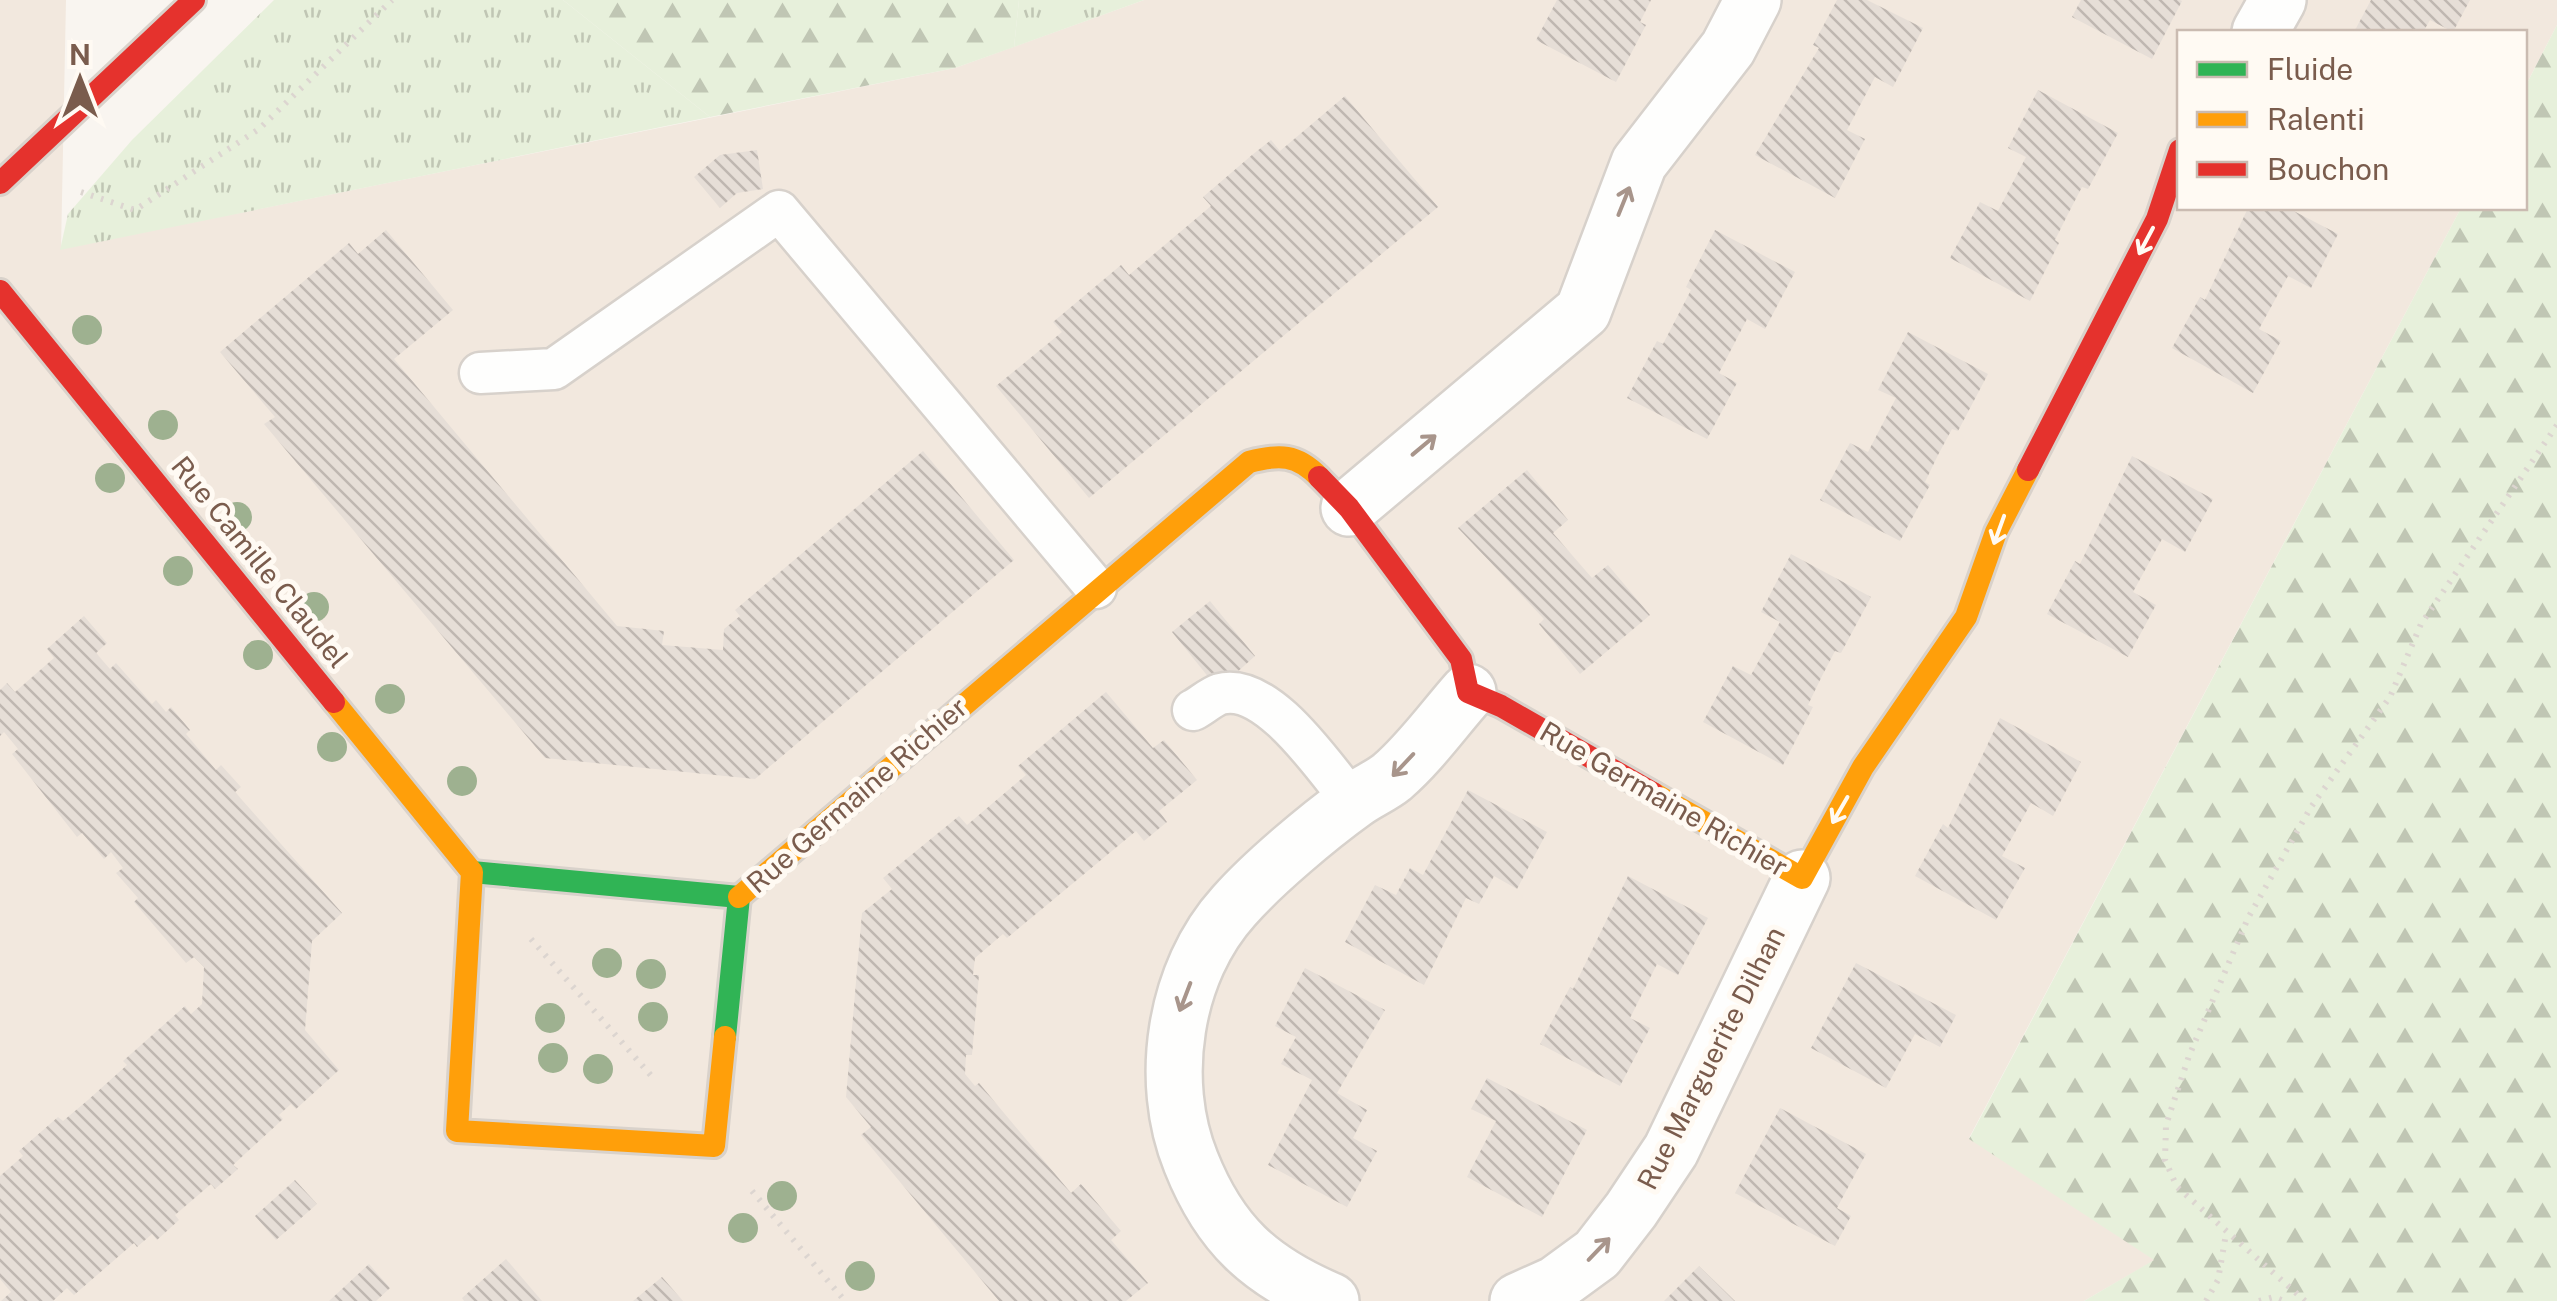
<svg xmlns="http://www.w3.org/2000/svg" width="2557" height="1301" viewBox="0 0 2557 1301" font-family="'Public Sans',sans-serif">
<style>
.residential{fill:#f2e8de}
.grass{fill:url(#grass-tufts)}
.forest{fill:url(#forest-firs)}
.building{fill:url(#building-back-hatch)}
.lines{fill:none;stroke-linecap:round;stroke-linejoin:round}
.lane-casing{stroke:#d7d1cb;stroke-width:45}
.street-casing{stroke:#d7d1cb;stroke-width:60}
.fast-casing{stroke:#d9d2cb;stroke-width:28}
.slow-casing{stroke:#d9d2cb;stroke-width:28}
.jam-casing{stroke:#d9d2cb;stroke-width:28}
.path{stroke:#dcd5d0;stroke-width:6;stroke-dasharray:2.5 8;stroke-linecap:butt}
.lane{stroke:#fefefd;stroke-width:40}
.street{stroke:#fefefd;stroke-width:55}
.fast{stroke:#30b455;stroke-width:22}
.slow{stroke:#ff9f0a;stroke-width:22}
.jam{stroke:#e5322d;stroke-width:22}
.tree{fill:#9eb190}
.oneway{stroke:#a8958b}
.oneway2{stroke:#fffaf3}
.labels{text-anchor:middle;stroke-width:10;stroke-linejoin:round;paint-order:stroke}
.street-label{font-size:28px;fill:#7a5c4d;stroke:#fffaf3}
</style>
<defs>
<pattern id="grass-tufts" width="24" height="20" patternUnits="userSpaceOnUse" patternTransform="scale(2.5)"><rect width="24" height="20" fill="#e7f0db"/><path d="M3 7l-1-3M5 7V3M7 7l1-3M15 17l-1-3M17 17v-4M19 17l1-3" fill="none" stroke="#c0c6b4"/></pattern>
<pattern id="forest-firs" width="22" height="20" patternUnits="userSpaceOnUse" patternTransform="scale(2.5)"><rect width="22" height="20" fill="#e7f0db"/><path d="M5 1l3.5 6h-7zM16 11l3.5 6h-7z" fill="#c0c6b4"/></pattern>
<pattern id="building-back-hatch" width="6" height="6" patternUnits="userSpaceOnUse" patternTransform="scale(2.5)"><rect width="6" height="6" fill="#e6ded7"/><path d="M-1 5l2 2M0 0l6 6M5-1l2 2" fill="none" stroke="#bfb7b1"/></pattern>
</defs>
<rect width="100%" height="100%" fill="#f9f5f0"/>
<polygon class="residential" points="0,0 66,0 61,249 955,68 1144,0 2557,0 2557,25 2525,87 2524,32 2180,32 2180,208 2461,208 1969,1138 2155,1260 2084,1301 0,1301"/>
<g class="grass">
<polygon points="274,0 563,0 710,117 60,250 68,214 132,140"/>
<polygon points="1019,0 1144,0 1014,47"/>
</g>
<g class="forest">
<polygon points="563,0 1019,0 1014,47 955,68 710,117"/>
<polygon points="2557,25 2557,1301 2084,1301 2154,1260 1969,1139 2461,208 2524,208 2525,87"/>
</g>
<g class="building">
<polygon points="1557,0 1651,0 1640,22 1646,25 1616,82 1536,40"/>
<polygon points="1837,0 1867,0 1923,28 1893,87 1875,77 1847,130 1865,139 1835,198 1755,155 1819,48 1813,45"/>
<polygon points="2081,0 2180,0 2182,1 2152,59 2072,17"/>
<polygon points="2371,0 2470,0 2453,32 2430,20 2423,32 2354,32"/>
<polygon points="2038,90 2118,133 2088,189 2082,187 2068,214 2055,240 2059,243 2030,301 1950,258 1980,202 1998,211 2026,157 2008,148"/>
<polygon points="1345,96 1438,207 1089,498 996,386 1062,332 1053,322 1121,265 1129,275 1211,206 1203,197 1252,155 1271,140 1280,151"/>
<polygon points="757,150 763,189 737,193 720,208 694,177 720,155"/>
<polygon points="2248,208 2288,208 2338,234 2311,288 2288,276 2259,329 2281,341 2253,393 2172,348 2200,297 2205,300"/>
<polygon points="386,230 453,310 394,359 617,626 664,631 662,645 723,650 724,629 740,616 735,610 923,451 1014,560 755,779 545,758 264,424 275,417 220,352 349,243 358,254"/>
<polygon points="1715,230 1795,272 1765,329 1747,319 1719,373 1737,383 1707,439 1627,398 1657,341 1663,344 1691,290 1686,287"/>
<polygon points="1908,332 1988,374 1958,431 1952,429 1938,455 1925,482 1930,485 1900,541 1820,500 1850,443 1868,452 1896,398 1878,390"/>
<polygon points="2132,456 2213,499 2185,552 2162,539 2133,592 2156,605 2128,657 2047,614 2075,561 2080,564"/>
<polygon points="1527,470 1568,520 1553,533 1572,555 1592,578 1608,565 1650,615 1580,674 1539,624 1544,619 1458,528"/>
<polygon points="1791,554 1871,597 1841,653 1835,651 1821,678 1808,705 1813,707 1783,765 1703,722 1733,666 1751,675 1780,622 1761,612"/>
<polygon points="1210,601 1255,656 1234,675 1210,679 1172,632"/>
<polygon points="84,616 107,643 96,653 110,669 116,663 152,704 156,700 166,712 171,707 190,730 186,734 216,770 221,765 241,787 235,792 342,913 312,941 305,1030 339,1070 296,1109 291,1104 279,1115 283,1119 233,1165 238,1169 215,1189 211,1184 175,1215 179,1220 157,1240 152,1234 137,1247 134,1243 74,1295 67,1288 53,1301 1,1301 11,1292 0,1279 0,1176 23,1156 19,1151 58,1117 63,1121 88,1100 127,1065 123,1061 185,1006 191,1014 202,1004 204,967 194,957 186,963 134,902 138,898 116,873 123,868 111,852 104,859 82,833 77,837 12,754 18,749 4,732 0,736 0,690 7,683 15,692 54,658 47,649"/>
<polygon points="1106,692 1153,748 1164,740 1197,780 1159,811 1167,822 1144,841 1136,831 1007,938 1003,934 975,958 973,975 979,975 972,1055 966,1055 965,1074 975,1086 979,1083 1071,1193 1081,1184 1121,1231 1111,1240 1148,1283 1126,1301 999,1301 861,1135 871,1127 846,1097 862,913 892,889 883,878 959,816 967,825 1026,775 1018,766"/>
<polygon points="2000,718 2081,762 2053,816 2031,803 2002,856 2025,868 1996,920 1915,876 1943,824 1948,828"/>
<polygon points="1468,790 1547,832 1517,889 1494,876 1479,904 1466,898 1424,985 1345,942 1375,885 1396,895 1410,868 1423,875"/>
<polygon points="1628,876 1708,918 1678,975 1657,964 1630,1018 1650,1028 1620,1086 1540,1044 1570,987 1573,989"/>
<polygon points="1856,963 1956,1015 1940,1047 1915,1034 1886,1088 1811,1048"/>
<polygon points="1305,968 1385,1010 1337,1093 1367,1110 1353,1138 1377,1151 1347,1207 1268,1165 1312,1080 1281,1064 1296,1037 1275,1026"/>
<polygon points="1487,1078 1587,1130 1542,1217 1467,1177 1496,1121 1471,1109"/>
<polygon points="1780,1108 1866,1154 1837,1208 1851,1216 1835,1246 1735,1193"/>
<polygon points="295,1180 317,1204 276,1240 255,1216"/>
<polygon points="506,1259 542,1301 464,1301 462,1298"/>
<polygon points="369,1264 390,1288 376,1301 329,1301"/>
<polygon points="1699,1266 1735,1301 1664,1301"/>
<polygon points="662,1277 683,1301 633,1301"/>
</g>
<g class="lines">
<g class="lane-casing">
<g id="lane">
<polyline points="480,373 554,369 779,211 1096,588"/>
<path d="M 1193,710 C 1201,706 1211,697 1220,694 C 1268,681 1325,769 1353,802"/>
</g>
</g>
<g class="street-casing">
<g id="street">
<polyline points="2260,32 2278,0"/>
<polyline points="1349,508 1583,311 1639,163 1728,48 1753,0"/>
<path d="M 1331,1301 C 1260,1271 1220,1235 1191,1162 C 1158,1081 1174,972 1234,906 C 1263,873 1318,827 1354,801 C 1366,792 1381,786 1392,777 C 1420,753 1444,719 1468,692"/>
<polyline points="1518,1301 1556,1284 1597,1254 1631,1210 1671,1150 1802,878"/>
</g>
</g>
<g class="fast-casing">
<polyline id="fast" points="472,872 739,897 725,1037"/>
</g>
<g class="slow-casing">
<g id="slow">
<polyline points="334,702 472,872 457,1131 714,1146 725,1037"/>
<polyline points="1653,793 1802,878 1863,767 1966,617 1996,532 2028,470"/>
<path d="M 739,897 L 1249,462 C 1279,454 1297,454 1319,477"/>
</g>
</g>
<g class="jam-casing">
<g id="jam">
<polyline points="0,183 194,0"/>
<polyline points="0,291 334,702"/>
<polyline points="2028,470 2157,219 2180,150"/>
<polyline points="1319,477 1349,508 1461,659 1468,692 1501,706 1653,793"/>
</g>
</g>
<g class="path">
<polyline points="81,192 135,210 259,129 392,0"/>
<polyline points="531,939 655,1080"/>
<polyline points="752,1191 845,1301"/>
<polyline points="2206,1301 2218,1280 2226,1234"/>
<polyline points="2259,1301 2274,1297 2284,1301"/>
<polyline points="2305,1301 2177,1187 2165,1160 2166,1125 2189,1056 2248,918 2311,807 2390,697 2421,624 2557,425"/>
</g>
<use href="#lane" class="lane"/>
<use href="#street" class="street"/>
<use href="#fast" class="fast"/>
<use href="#slow" class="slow"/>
<use href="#jam" class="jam"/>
</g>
<g class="tree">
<circle cx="87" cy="330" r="15"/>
<circle cx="163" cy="425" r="15"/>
<circle cx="110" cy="478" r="15"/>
<circle cx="237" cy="517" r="15"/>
<circle cx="178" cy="571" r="15"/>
<circle cx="314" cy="607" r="15"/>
<circle cx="258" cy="655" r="15"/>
<circle cx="390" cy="699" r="15"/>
<circle cx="332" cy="747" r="15"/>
<circle cx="462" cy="781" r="15"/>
<circle cx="607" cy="963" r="15"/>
<circle cx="651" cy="974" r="15"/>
<circle cx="653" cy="1017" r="15"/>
<circle cx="550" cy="1018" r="15"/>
<circle cx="553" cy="1058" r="15"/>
<circle cx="598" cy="1069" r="15"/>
<circle cx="782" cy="1196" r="15"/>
<circle cx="743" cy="1228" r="15"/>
<circle cx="860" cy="1276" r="15"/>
</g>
<defs><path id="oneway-shaft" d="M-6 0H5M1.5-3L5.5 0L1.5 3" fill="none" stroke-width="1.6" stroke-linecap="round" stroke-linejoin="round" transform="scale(2.5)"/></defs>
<g class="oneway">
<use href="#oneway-shaft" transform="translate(1624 201) rotate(-68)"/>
<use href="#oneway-shaft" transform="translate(1424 445) rotate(-40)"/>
<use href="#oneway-shaft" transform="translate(1403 765) rotate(133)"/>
<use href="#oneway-shaft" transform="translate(1185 997) rotate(111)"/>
<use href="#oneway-shaft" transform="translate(1599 1249) rotate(-46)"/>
</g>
<g class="oneway2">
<use href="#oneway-shaft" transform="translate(2146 241) rotate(118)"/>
<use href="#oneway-shaft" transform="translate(1999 530) rotate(110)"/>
<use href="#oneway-shaft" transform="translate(1840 810) rotate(120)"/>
</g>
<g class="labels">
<g class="street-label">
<text transform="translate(260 562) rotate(51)" y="10">Rue Camille Claudel</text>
<text transform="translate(857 795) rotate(-41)" y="10">Rue Germaine Richier</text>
<text transform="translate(1664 799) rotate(30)" y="10">Rue Germaine Richier</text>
<text transform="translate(1711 1058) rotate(-63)" y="10">Rue Marguerite Dilhan</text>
</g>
</g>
<rect x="2177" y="30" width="350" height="180" fill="#fffaf3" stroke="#cabbb1" stroke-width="2.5"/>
<rect x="2197" y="62" width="50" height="15" fill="#30b455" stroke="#cabbb1" stroke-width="2.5"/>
<text x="2267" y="80" font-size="30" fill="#7a5c4d">Fluide</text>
<rect x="2197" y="112" width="50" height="15" fill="#ff9f0a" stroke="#cabbb1" stroke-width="2.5"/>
<text x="2267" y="130" font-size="30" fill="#7a5c4d">Ralenti</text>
<rect x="2197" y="162" width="50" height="15" fill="#e5322d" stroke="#cabbb1" stroke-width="2.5"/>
<text x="2267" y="180" font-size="30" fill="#7a5c4d">Bouchon</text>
<g transform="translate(80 80)" stroke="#fffaf3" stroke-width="8" paint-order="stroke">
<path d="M0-8L18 38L0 25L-18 38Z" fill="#7a5c4d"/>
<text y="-15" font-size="28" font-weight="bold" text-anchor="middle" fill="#7a5c4d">N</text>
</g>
</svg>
